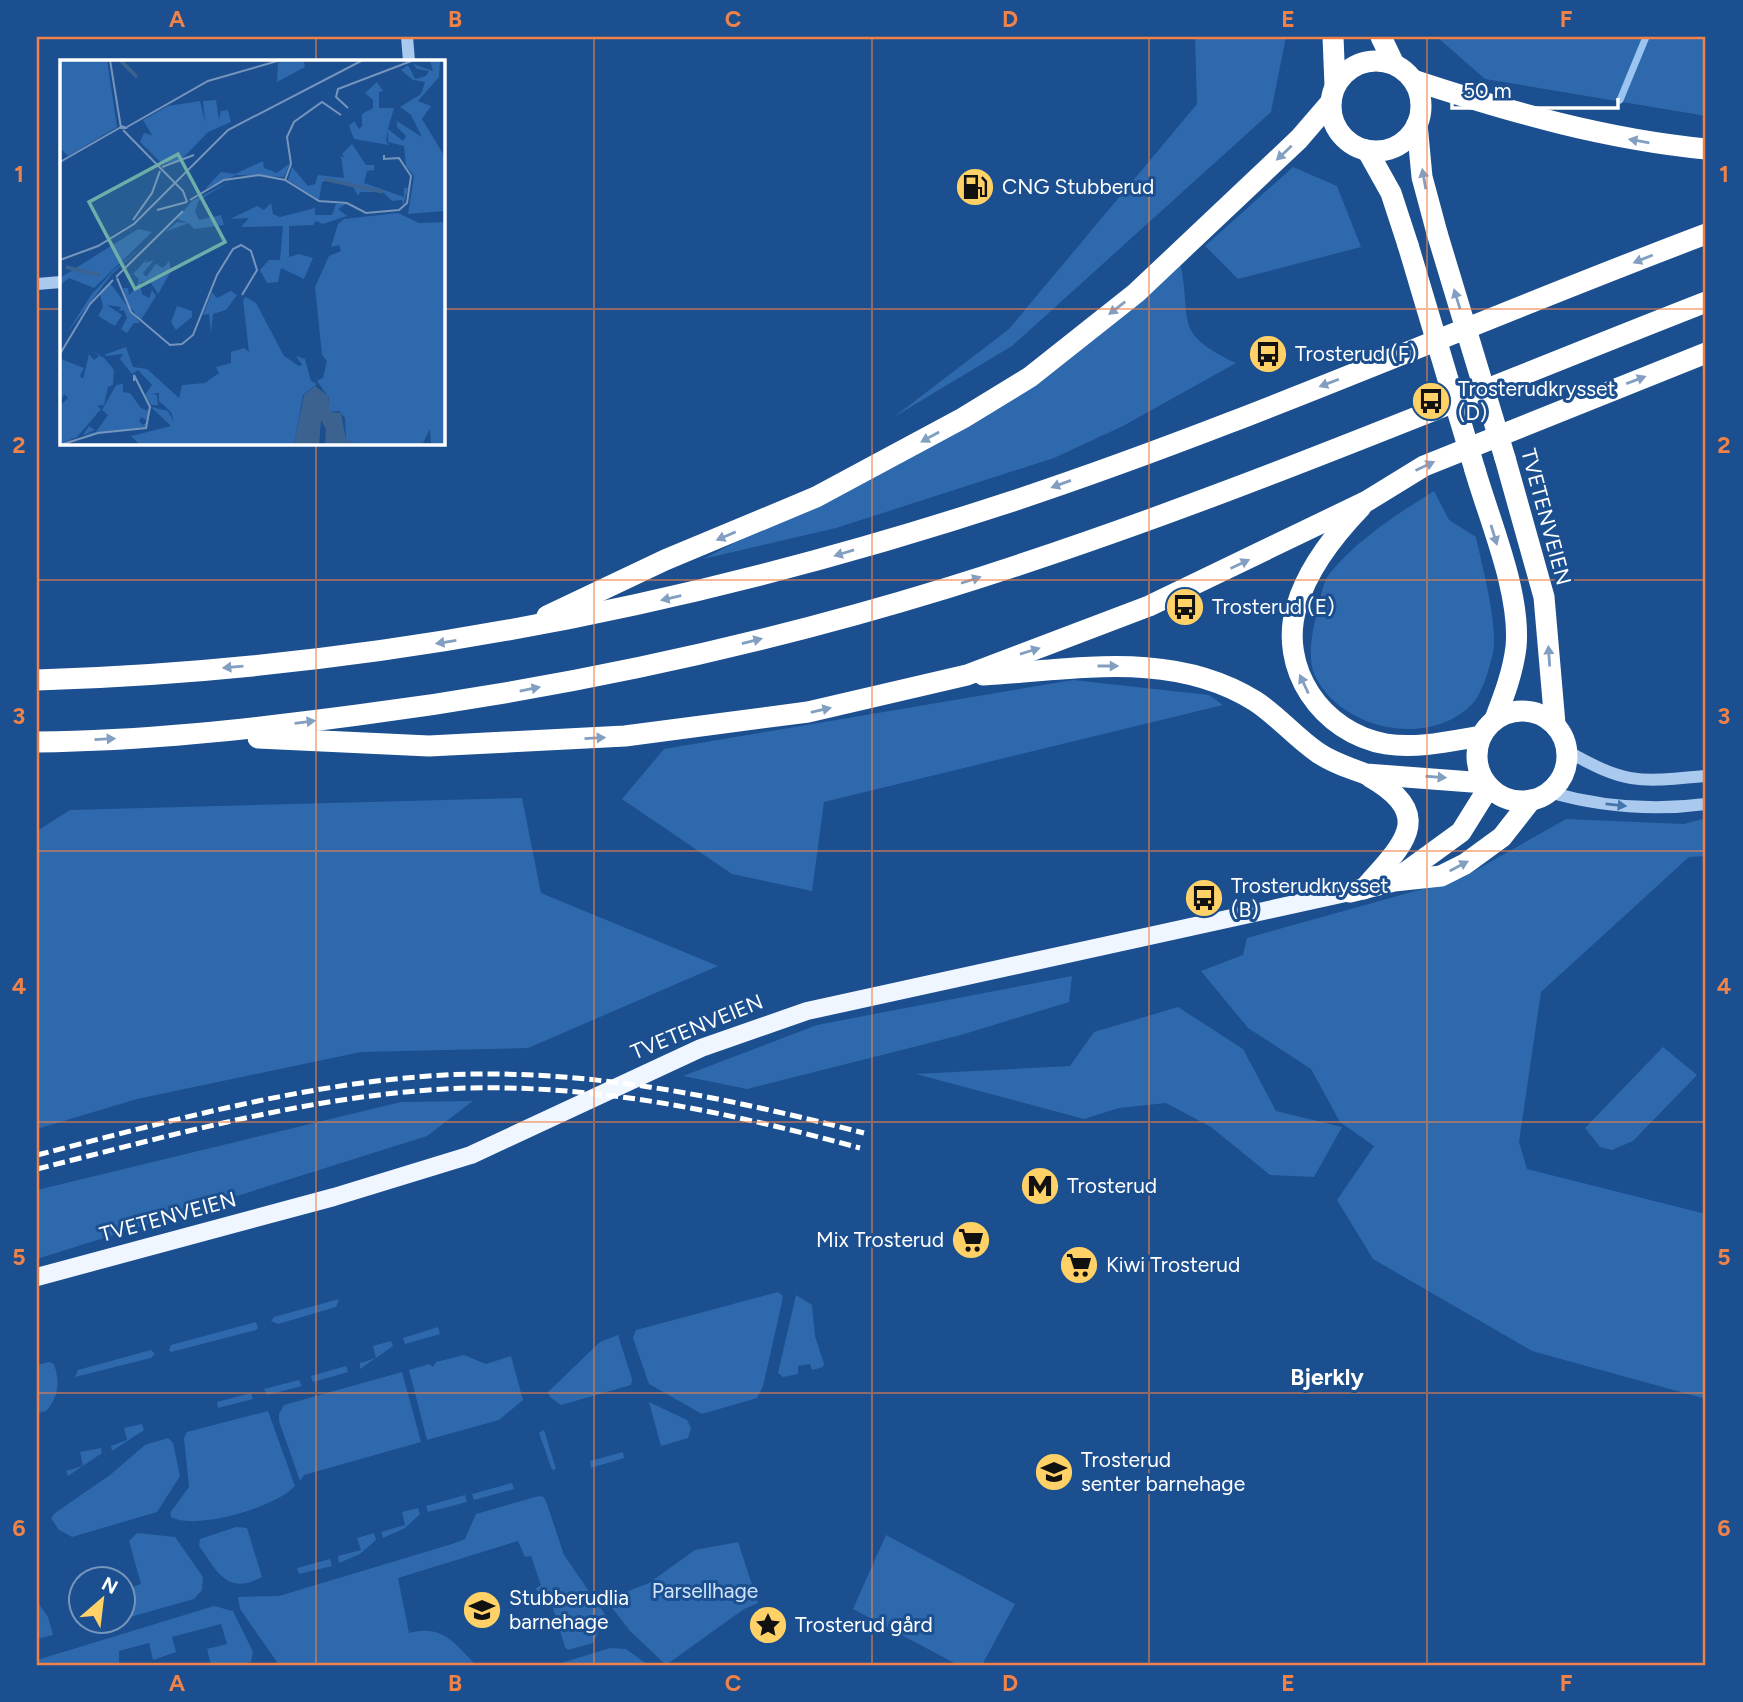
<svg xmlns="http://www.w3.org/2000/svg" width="1743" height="1702" viewBox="0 0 1743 1702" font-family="Figtree,sans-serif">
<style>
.green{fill:#2e69ad}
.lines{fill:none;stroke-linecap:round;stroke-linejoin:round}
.stream{stroke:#9cc4f0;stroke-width:7}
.minor{stroke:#a9c9ee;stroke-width:12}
.major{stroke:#f0f6ff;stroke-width:18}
.highway{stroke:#fff;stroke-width:21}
.rail{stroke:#fff;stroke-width:5;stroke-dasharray:12 5;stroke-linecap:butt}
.highway-bridge{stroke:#fff;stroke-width:21}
.oneway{fill:#829ec1}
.oneway2{fill:#4674ac}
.grid{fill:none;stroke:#ee8249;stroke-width:2;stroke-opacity:0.55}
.labels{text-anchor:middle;stroke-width:6;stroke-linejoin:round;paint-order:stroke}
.poi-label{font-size:21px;fill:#fff;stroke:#1b4f8f;text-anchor:start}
.street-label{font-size:21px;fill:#fff;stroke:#1b4f8f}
.park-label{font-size:21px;fill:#cfe3fa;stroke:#1b4f8f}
.neighbourhood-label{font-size:23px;font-weight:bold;fill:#fff;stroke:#1b4f8f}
.inset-river{fill:none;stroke:#3c6290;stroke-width:3.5}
.inset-road{fill:none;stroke:#7695bc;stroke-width:2}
.view{fill:#6fada8;fill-opacity:0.15;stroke:#6fada8;stroke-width:3.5}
.inset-edge{fill:none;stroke:#fff;stroke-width:3.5}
.neatline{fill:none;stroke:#ee8249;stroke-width:2.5}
.grid-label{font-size:23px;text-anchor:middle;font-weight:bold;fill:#ee8249}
</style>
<rect width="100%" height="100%" fill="#1b4f8f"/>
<g class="green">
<polygon points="1195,37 1286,37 1271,112 1012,346 894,417 1009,329 1197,104"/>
<polygon points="1437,37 1706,37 1706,116 1485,79"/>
<polygon points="1293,167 1337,186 1361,247 1238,279 1205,246"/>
<path d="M 1180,262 C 1193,323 1171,332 1236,363 L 1123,426 L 1054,458 L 836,528 L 703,559 L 984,414 Z"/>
<path d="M 1434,491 L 1449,520 L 1476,537 C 1482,567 1500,629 1492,657 C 1489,670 1482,692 1474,702 C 1432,749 1342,731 1315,676 C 1307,659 1312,631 1317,613 C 1320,601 1322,583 1330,573 C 1359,538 1396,515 1434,491 Z"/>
<polygon points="1073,680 1209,695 1223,705 824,802 812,891 732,874 622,799 664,749"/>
<polygon points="522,798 541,893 718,966 528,1048 361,1052 137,1099 37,1129 37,831 70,810"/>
<polygon points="1706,818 1706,856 1689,857 1541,992 1519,1142 1527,1169 1706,1214 1706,1399 1532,1351 1373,1259 1337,1200 1374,1146 1340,1122 1311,1069 1248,1028 1201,971 1243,955 1247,938 1462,878 1566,819 1684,824"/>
<polygon points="1072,976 1069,1002 961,1035 747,1089 683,1076 817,1025"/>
<polygon points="1178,1007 1243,1049 1276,1111 1342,1127 1314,1177 1270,1175 1211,1127 1166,1103 1119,1108 1084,1119 916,1074 1070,1066 1094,1032"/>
<polygon points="1663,1047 1697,1075 1633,1141 1612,1150 1600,1147 1585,1128"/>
<polygon points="473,1101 427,1136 37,1259 37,1190 401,1102"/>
<polygon points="778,1292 783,1296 782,1302 763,1386 757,1398 702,1414 649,1384 633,1338 636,1330"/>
<polygon points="796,1295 812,1305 815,1336 824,1364 823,1367 812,1370 810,1364 798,1366 798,1374 783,1377 778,1373"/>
<polygon points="339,1299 336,1307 278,1324 271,1321 274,1317"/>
<polygon points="256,1322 258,1328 256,1330 171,1352 169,1350 171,1345"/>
<polygon points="438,1327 440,1334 405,1344 403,1338"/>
<polygon points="618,1335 632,1379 631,1385 561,1405 550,1397 548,1392 600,1342"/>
<polygon points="391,1341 393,1346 360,1369 360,1363 376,1358 373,1346"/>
<polygon points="151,1350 155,1354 151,1358 75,1377 78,1370"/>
<polygon points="464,1355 486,1364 511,1356 523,1400 499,1420 427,1440 409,1370 429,1364 433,1367 436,1362"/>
<path d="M 49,1362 L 54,1364 C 60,1382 59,1396 46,1411 L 37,1413 L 37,1365 Z"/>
<polygon points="346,1366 348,1372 313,1382 311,1376"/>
<polygon points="402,1372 421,1442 304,1475 300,1481 279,1421 279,1414 284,1405"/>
<polygon points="299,1380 302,1386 267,1395 264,1389"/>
<polygon points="251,1393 253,1399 218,1408 217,1402"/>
<polygon points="649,1402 687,1420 691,1428 688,1438 661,1446"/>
<path d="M 268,1411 L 295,1486 C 276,1507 197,1531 171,1517 L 170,1513 L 189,1487 L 184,1438 L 187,1432 Z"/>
<polygon points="142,1424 144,1430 112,1451 111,1446 127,1440 124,1428"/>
<polygon points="544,1430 556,1469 552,1470 539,1433"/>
<polygon points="168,1438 173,1443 180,1476 157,1512 72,1537 59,1530 51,1518 55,1513 110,1475 145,1445"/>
<polygon points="101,1448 102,1453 68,1476 66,1471 83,1466 80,1452"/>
<polygon points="623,1452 624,1458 591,1468 590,1461"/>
<polygon points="512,1483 514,1489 474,1500 472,1494"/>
<polygon points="465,1495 467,1502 428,1512 426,1506"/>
<path d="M 539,1496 L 544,1497 L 547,1504 L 564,1555 L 606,1616 L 593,1643 L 568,1650 L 565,1647 L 550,1598 L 540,1600 L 536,1588 L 541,1585 L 531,1556 L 525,1557 L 518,1541 L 398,1578 L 409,1633 C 443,1624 454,1643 476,1665 L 279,1665 L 240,1609 L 238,1597 L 279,1596 L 452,1544 L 465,1539 L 476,1514 Z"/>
<polygon points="418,1508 420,1514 405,1528 383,1538 381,1532 405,1525 402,1512"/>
<path d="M 236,1527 L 247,1528 L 262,1577 C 227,1596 217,1571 199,1546 L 200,1539 Z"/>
<polygon points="137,1533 175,1537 203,1577 202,1590 194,1599 123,1619 123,1590 141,1584 129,1541"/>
<polygon points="374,1533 376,1540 360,1554 339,1563 338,1556 361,1550 357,1538"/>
<polygon points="886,1535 1015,1604 982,1665 958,1665 853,1609"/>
<polygon points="738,1542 758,1603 744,1609 666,1665 630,1631 606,1600 649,1583 695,1550"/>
<polygon points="330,1559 332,1566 299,1574 297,1568"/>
<polygon points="37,1601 48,1617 53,1635 37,1639"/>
<polygon points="214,1606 233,1611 253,1652 251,1662 239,1665 211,1665 207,1649 227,1644 221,1624 172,1637 176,1652 153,1660 149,1643 119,1651 119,1665 37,1665 37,1660"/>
<polygon points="610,1648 626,1649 648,1665 555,1665"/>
</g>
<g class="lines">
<polyline class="stream" points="1620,100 1646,37"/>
<g class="minor">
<polyline points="407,37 409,61"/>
<polyline points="37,284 61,282"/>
<path d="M 1567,751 C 1627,785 1639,782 1706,776"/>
<path d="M 1549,792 C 1601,807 1653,811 1706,804"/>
</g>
<polyline class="major" points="37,1277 334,1197 471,1155 701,1048 807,1011 1350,892"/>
<g class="highway">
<polyline points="1333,37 1335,85"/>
<polyline points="1381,37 1394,64"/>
<circle cx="1376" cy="106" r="45"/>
<path d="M 1413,80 C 1510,112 1604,139 1706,149"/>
<polyline points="1417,124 1422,177 1437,233"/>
<polyline points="1367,150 1391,193 1408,245"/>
<polyline points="1505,458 1544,597 1555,724"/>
<path d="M 1475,470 C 1490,522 1521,593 1516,647 C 1513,672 1504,696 1495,719"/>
<path d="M 1361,507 C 1334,535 1308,568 1297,605 C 1277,668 1322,733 1386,744 C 1417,749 1451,741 1481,736"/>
<polyline points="547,616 665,560 816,497 963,418 1030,377 1136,293 1299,139 1330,103"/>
<path d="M 983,675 C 1074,670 1172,649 1255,701 C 1277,715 1295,737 1317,752 C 1331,762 1349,768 1366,774 L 1485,783"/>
<path d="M 37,680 C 370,670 697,605 1013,501 C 1248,423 1475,321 1706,234"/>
<circle cx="1522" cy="756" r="45"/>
<polyline points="258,738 429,746 625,736 808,712 967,675 1149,606 1367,501 1424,466 1706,353"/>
<path d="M 37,742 C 144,741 252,729 358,715 C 558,689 755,647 947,588 C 1205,508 1455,400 1706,302"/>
<polyline points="1395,880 1461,832 1489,787"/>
<path d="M 1364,889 C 1402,845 1438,816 1370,777"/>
<polyline points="1350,892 1394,881 1441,876 1465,864 1502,837 1531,800"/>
</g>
<g class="rail">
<path d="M 37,1155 C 178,1119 326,1077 473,1074 C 607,1072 735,1100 864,1133"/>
<path d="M 37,1169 C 177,1134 323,1092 469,1088 C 603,1085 731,1113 860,1148"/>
</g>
<g class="highway-bridge">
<polyline points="1437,233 1505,458"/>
<polyline points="1408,245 1475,470"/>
</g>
</g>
<defs><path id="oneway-solid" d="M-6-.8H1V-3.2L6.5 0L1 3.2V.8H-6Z" transform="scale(1.75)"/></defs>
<g class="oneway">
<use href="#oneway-solid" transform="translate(1639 141) rotate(-170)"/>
<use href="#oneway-solid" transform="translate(1284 153) rotate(137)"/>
<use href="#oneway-solid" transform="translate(1424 179) rotate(-100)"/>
<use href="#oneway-solid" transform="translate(1643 259) rotate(158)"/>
<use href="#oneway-solid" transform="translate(1457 299) rotate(-107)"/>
<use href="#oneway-solid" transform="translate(1117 308) rotate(142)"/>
<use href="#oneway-solid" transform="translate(1636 380) rotate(-21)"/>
<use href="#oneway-solid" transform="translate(1329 383) rotate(159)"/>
<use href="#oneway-solid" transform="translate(930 437) rotate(151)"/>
<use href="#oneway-solid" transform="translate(1425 466) rotate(-25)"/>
<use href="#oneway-solid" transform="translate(1061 484) rotate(160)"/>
<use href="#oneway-solid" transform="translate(1494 535) rotate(73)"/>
<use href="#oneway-solid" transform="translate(726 536) rotate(157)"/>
<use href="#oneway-solid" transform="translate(844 553) rotate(163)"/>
<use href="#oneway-solid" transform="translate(1240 564) rotate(-25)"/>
<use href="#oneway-solid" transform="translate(971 580) rotate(-18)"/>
<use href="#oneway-solid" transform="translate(671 598) rotate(167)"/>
<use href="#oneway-solid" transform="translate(752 641) rotate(-14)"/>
<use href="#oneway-solid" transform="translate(446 642) rotate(171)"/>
<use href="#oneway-solid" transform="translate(1030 651) rotate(-17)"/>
<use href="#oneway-solid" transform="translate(1549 656) rotate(-94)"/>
<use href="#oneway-solid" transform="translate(1108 666)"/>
<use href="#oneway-solid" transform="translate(233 667) rotate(175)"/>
<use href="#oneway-solid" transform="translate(1304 684) rotate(-115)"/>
<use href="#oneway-solid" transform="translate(530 689) rotate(-11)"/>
<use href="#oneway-solid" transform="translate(821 710) rotate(-13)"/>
<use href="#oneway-solid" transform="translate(305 722) rotate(-7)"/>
<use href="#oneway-solid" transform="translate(595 738) rotate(-3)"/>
<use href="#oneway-solid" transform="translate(105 739) rotate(-3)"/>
<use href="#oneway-solid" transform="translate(1436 777) rotate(4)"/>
<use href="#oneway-solid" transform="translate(1459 866) rotate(-28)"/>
</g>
<use class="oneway2" href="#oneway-solid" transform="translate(1616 805) rotate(6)"/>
<path class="grid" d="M 316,37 L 316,61M 594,37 L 594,1665M 872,37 L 872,1665M 1149,37 L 1149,1665M 1427,37 L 1427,1665M 37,309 L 61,309M 443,309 L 1706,309M 316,443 L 316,1665M 37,580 L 1706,580M 37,851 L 1706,851M 37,1122 L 1706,1122M 37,1393 L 1706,1393"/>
<defs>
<g id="fuel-disc" transform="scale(2.0125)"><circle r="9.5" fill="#ffd166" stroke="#1b4f8f"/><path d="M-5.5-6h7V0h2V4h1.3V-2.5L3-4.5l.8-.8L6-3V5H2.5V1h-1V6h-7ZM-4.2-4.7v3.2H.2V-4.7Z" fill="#111"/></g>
<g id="bus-disc" transform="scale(2.0125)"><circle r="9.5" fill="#ffd166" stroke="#1b4f8f"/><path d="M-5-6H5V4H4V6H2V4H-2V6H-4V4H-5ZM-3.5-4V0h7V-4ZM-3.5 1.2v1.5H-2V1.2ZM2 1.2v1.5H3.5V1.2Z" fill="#111"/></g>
<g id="metro-disc" transform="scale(2.0125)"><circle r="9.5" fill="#ffd166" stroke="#1b4f8f"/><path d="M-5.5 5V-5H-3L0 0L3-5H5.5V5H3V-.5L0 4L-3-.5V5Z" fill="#111"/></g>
<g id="supermarket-disc" transform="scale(2.0125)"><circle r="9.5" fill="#ffd166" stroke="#1b4f8f"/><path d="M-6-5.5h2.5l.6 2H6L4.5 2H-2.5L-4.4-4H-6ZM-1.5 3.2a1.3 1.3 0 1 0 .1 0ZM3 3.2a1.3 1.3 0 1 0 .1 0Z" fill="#111"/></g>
<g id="school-disc" transform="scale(2.0125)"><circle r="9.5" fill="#ffd166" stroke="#1b4f8f"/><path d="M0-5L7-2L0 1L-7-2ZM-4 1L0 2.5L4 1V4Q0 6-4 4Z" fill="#111"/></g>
<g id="sight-disc" transform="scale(2.0125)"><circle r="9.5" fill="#ffd166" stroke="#1b4f8f"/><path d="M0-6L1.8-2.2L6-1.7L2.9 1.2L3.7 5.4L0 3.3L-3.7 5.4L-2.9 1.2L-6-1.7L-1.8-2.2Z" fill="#111"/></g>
</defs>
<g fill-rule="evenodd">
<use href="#fuel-disc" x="975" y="187"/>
<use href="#bus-disc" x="1268" y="354"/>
<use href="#bus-disc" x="1431" y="401"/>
<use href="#bus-disc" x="1185" y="607"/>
<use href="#bus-disc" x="1204" y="898"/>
<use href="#metro-disc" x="1040" y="1186"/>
<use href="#supermarket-disc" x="971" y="1240"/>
<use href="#supermarket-disc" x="1079" y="1265"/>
<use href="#school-disc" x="1054" y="1472"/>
<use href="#school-disc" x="482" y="1610"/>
<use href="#sight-disc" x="768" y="1625"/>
</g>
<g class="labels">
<g class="poi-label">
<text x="1002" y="194">CNG Stubberud</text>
<text x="1295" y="361">Trosterud (F)</text>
<text x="1458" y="396">Trosterudkrysset<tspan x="1458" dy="24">(D)</tspan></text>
<text x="1212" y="614">Trosterud (E)</text>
<text x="1231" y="893">Trosterudkrysset<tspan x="1231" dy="24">(B)</tspan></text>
<text x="1067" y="1193">Trosterud</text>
<text x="944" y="1247" text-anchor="end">Mix Trosterud</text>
<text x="1106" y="1272">Kiwi Trosterud</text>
<text x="1081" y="1467">Trosterud<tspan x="1081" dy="24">senter barnehage</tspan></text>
<text x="509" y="1605">Stubberudlia<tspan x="509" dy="24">barnehage</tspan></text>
<text x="795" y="1632">Trosterud gård</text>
</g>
<g class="street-label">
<text transform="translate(1546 517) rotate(75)" y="7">TVETENVEIEN</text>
<text transform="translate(697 1027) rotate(-22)" y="7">TVETENVEIEN</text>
<text transform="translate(168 1217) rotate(-15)" y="7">TVETENVEIEN</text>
</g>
<g class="park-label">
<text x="705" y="1598">Parsellhage</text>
</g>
<g class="neighbourhood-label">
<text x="1327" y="1385">Bjerkly</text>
</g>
</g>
<g transform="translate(60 60)">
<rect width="385" height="385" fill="#1b4f8f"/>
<path d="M 0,0 L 47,0 L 57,67 L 8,96 L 0,88 ZM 223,0 L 243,0 L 245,7 L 217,22 L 218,3 ZM 370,0 L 380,0 L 379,17 L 358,41 L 371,46 L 362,59 L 385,97 L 385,151 L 348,154 L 354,116 L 346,106 L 344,86 L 328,82 L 328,69 L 326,81 L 329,85 L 294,79 L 289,66 L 294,61 L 299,69 L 302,66 L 302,54 L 313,48 L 313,40 L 305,33 L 317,22 L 323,31 L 319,32 L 319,48 L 334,48 L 328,69 L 343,81 L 346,76 L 337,67 L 337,61 L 362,77 L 351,55 L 340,47 L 361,34 L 365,22 L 353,20 L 341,10 L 348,5 L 355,19 L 366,16 L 369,11 L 357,9 L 353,4 L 373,11 ZM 156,40 L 159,60 L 161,51 L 168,50 L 171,62 L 148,72 L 120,101 L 102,104 L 80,82 L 84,73 L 92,75 L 83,60 L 108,46 L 140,41 L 145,62 L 143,41 ZM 292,84 L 306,105 L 314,105 L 314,110 L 307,111 L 304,123 L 344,137 L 344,128 L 348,128 L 343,146 L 342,140 L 332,141 L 323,132 L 300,132 L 298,136 L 292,125 L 269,120 L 262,122 L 259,140 L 228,120 L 232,107 L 248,126 L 255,124 L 258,115 L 284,118 L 281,96 L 285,98 L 282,94 ZM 203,101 L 204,108 L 217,113 L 230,103 L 224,117 L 176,115 L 145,129 L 161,112 L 175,114 ZM 171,121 L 139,140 L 135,151 L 139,160 L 161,155 L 164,165 L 134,169 L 129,163 L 105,172 L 117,162 L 128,163 L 117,159 L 132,141 ZM 211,143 L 213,154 L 220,157 L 255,148 L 255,155 L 272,155 L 276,144 L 286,144 L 278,149 L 287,156 L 263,164 L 256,161 L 253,165 L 229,166 L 229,197 L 239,194 L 253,198 L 244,219 L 221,208 L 218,222 L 207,223 L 200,210 L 209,200 L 220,200 L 223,166 L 227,166 L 181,167 L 189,158 L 170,159 L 197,146 L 204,150 ZM 338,153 L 359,163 L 385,162 L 385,385 L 371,385 L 370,369 L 362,385 L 301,385 L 286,380 L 285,358 L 279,351 L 269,352 L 269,338 L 257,321 L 263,318 L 267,301 L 262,295 L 255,227 L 269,196 L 281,191 L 279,185 L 271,187 L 278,164 L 284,159 ZM 78,169 L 92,172 L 34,228 L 9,218 L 0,225 L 0,218 ZM 83,186 L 52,214 L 7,273 L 31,235 L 53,211 ZM 88,198 L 85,203 L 94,200 L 83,213 L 86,217 L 96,204 L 103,208 L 109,201 L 111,211 L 98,234 L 89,220 L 80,223 L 82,234 L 89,238 L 92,230 L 96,236 L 81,260 L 68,245 L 63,228 L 68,228 L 69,235 L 76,228 L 79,219 L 73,214 ZM 50,223 L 80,263 L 74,263 L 67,273 L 61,269 L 67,258 L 64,250 L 59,251 L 61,247 L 47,245 L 62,255 L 55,266 L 38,256 L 43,247 L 40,234 ZM 171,231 L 177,235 L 166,250 L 153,254 L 151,273 L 149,254 L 143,255 L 152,232 L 157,238 ZM 186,237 L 196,243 L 224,296 L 239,306 L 242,305 L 236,296 L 245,299 L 251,321 L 257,324 L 243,335 L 234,385 L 80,385 L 71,376 L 111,366 L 91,347 L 108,351 L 114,362 L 111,352 L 99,341 L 99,333 L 92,334 L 97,335 L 98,345 L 91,345 L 85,335 L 92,325 L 78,310 L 72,314 L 60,299 L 63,294 L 46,296 L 53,299 L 44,295 L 66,287 L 73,307 L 87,309 L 119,338 L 122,325 L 145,323 L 159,313 L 156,307 L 171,303 L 171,292 L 184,288 L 189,292 L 183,240 ZM 117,246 L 132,251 L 132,257 L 116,270 L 111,262 ZM 32,290 L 45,299 L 54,310 L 53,325 L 48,327 L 44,345 L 37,346 L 41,349 L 17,377 L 0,384 L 0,346 L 8,338 L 4,334 L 0,342 L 0,315 L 5,314 L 0,314 L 1,299 L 24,308 L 20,316 L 23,319 L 29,294 L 34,300 L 39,296 ZM 63,324 L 63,332 L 70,333 L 81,348 L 87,351 L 88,347 L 88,361 L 81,357 L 79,361 L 83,365 L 87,362 L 85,367 L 23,375 L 29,366 L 35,370 L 25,374 L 36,372 L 48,355 L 42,350 L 56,325 Z" fill="#2e69ad"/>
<path d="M 255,326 L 268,336 L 270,352 L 281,353 L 286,380 L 301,385 L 265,385 L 266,369 L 261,360 L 259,385 L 234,385 L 244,335 Z" fill="#3c6290"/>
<path class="inset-river" d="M 60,0 L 77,17M 264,119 L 323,132M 6,207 L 39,215"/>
<path class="inset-road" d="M 50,0 L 61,68 L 67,68 L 61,66M 288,48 L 276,37 L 278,29 L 354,0M 67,67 L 148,21 L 221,0M 63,70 L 123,131 L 127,142M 0,102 L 61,67M 102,107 L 134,95M 225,120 L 231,104 L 227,77 L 234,62 L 262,42 L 281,55M 130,140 L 164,120 L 199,115 L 225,120 L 259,141 L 287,143 L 306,153 L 339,150 L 347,143 L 351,116 L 339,98 L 324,99 L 324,95M 97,150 L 127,142M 73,160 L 92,133 L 100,111M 0,200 L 38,186 L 74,164 L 168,70 L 303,0M 56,217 L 123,151M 57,218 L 71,252 L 110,285 L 122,284 L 133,275 L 157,215 L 173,189 L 181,185 L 191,191 L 197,210 L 182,235M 0,294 L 30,244 L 53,220M 0,385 L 38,373 L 86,368 L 90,347 L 74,315 L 74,321"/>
<path class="view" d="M 118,94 L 165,182 L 75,229 L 29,142 Z"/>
<rect width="385" height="385" class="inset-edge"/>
</g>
<rect width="1743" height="1702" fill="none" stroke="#1b4f8f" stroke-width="77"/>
<g transform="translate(102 1600) rotate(28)"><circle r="33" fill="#1b4f8f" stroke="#7695bc" stroke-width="2"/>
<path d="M0-5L12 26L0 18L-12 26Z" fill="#ffd166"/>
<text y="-10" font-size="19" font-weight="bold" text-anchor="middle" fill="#ffffff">N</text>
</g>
<path d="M1452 98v10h166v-10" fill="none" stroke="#ffffff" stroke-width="3.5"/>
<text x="1463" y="98" font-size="21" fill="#ffffff" stroke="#1b4f8f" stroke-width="5" paint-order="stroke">50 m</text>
<rect x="38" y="38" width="1666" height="1626" class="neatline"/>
<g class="grid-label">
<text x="177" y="27">A</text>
<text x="455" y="27">B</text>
<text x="733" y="27">C</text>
<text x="1010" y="27">D</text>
<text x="1288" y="27">E</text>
<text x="1566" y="27">F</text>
<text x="19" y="182">1</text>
<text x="1724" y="182">1</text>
<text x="19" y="453">2</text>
<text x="1724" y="453">2</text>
<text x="19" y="724">3</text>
<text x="1724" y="724">3</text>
<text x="19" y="994">4</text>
<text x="1724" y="994">4</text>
<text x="19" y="1265">5</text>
<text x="1724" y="1265">5</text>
<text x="19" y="1536">6</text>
<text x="1724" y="1536">6</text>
<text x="177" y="1691">A</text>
<text x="455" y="1691">B</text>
<text x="733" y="1691">C</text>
<text x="1010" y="1691">D</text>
<text x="1288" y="1691">E</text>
<text x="1566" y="1691">F</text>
</g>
</svg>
